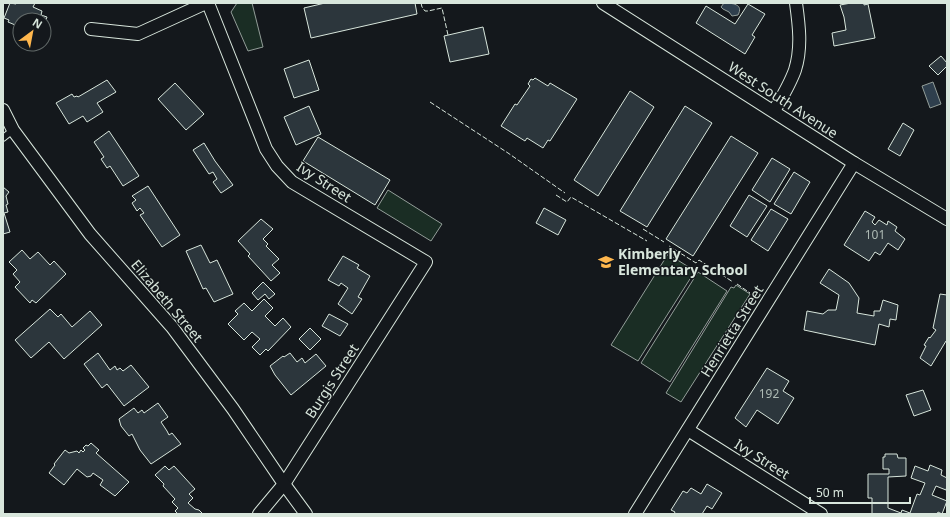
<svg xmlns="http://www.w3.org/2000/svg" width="950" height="517" viewBox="0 0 950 517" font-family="'Noto Sans',sans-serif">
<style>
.green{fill:#1a2d24;stroke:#939e99}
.water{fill:#2f3f4d;stroke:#939e99}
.building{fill:#2c363c;stroke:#d8e6dc}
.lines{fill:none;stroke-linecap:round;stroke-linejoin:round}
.lane-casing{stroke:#d8e6dc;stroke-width:8}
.street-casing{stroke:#d8e6dc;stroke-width:14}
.lane{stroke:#14181c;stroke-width:6}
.street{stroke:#14181c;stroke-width:12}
.fence{stroke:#d8e6dc;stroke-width:1;stroke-dasharray:5 2;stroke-linecap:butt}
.labels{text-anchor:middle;stroke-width:3;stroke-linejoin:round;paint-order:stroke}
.number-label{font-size:12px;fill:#adbab4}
.street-label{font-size:14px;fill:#d8e6dc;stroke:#14181c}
.poi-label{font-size:14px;font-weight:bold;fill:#d8e6dc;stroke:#14181c;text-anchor:start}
</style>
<rect width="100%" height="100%" fill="#14181c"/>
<g class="green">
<polygon points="237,3 252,3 263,47 248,51 231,12"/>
<polygon points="388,190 442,224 431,241 377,208"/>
<polygon points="668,254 695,271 638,361 611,345"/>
<polygon points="698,272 727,291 670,382 641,363"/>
<polygon points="736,285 750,294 681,402 666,393 731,287 734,288"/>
</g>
<g class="water">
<path d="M 724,3 C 732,3 744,4 738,15 L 732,16 L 729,12 L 723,9 L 721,7 Z"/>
<polygon points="933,82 941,104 930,108 922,86"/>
</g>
<g class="building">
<polygon points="10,3 16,4 17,3 35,3 33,7 42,11 41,15 47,17 44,26 44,20 20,20 20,27 8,22 9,20 4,18"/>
<polygon points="325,3 415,3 417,14 311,38 304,8"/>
<polygon points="851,3 864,3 864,5 868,4 875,38 834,46 832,33 846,30 844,17 840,5"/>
<polygon points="748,4 765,14 752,35 755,37 745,54 696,23 706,6 735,24"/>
<polygon points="483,27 489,54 450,62 444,36"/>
<polygon points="941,56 947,63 947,66 938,75 929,66"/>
<polygon points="309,60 319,90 294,98 284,69"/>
<polygon points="535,78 548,86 550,83 577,99 550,141 548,140 543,148 527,138 525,141 501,126 515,104 517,105 530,86 528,84 531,79 533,80"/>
<polygon points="107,80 116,92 97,103 103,112 87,122 83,116 69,124 56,103 72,94 74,97 77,96 78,97"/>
<polygon points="175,83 204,114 186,130 158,99"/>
<polygon points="630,91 654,107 598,196 574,180"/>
<polygon points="309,106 321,134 296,145 284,117"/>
<polygon points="685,106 712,123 647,227 620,211"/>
<polygon points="903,123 914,130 900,156 888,149"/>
<polygon points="109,131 139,176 123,186 110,166 107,168 101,159 104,157 94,142"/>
<polygon points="731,136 758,153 693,256 666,239"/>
<polygon points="318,137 390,180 375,205 303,161"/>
<polygon points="204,143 215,161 233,185 221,193 213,182 217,179 213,172 209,174 193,150"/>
<polygon points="772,158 790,169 770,202 752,190"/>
<polygon points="794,172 810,182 791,214 774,204"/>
<polygon points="148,186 180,235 162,247 140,215 144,213 140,208 137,211 132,203 136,200 132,196"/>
<polygon points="3,187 9,192 6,196 8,204 6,205 8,212 4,213 10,232 3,234"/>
<polygon points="749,195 767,206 747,237 730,226"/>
<polygon points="544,208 566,220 558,235 536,223"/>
<polygon points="771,209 788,219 768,251 751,240"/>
<polygon points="865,211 875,217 872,222 875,225 879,220 887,225 888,221 897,227 895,231 905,239 898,250 888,243 880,255 875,252 869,261 844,245"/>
<polygon points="261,219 273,229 263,239 268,244 266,246 279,259 272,265 280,273 271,281 248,256 250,254 238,241"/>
<polygon points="201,245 210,263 217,260 233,294 214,302 206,288 203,289 186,251"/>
<polygon points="22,250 30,259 38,252 50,265 54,261 66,274 36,303 32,300 30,303 15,287 20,282 13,274 17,270 9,262"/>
<polygon points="343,256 359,265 357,268 370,276 358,297 362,299 352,314 338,304 348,288 341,283 339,286 328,280"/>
<polygon points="829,269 849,283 859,298 857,313 874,316 874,311 880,311 883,300 898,305 896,320 890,319 889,327 879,324 875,345 804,330 807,311 823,314 828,310 836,310 839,295 820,283"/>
<polygon points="263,282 275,294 269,299 265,294 258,300 252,293"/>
<polygon points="940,294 947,295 947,342 946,341 931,366 920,358 926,346 924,345 929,337 930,338 936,330 933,328"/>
<polygon points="264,299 273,308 265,316 275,326 283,318 291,327 268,351 266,349 260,355 252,347 260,339 252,332 244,340 228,324 238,314 235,311 244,303 252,311"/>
<polygon points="50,309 58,317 61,314 72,327 90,311 102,325 64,359 49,342 31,358 15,340"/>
<polygon points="329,314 348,324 340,336 322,326"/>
<polygon points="310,328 321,339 310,350 299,339"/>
<polygon points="98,353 110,370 115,366 117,370 120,368 123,371 131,365 149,387 124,406 107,384 102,388 84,364"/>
<polygon points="290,353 297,362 302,358 305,363 316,354 326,366 291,395 275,375 270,366 283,356 284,357"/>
<polygon points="767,368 789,381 783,391 794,398 778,424 757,410 746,427 735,418"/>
<polygon points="923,390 931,410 914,416 906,395"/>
<polygon points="158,403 168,417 161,422 167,431 169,435 172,433 181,444 151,464 140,450 132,434 129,436 121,426 119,419 134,408 138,413 142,410 144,413"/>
<polygon points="91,443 99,450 96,453 129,482 115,496 100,485 103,480 93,473 91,476 87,477 77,469 64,485 49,473 55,465 54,464 65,450 69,453 77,451 79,453 81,450 83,452 85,450 83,448 86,445 88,446"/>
<polygon points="885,454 897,454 898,458 906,458 906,476 888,477 888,508 901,513 902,510 910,513 917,494 920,495 925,483 911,478 915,466 928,471 930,465 942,470 941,475 947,478 947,486 946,490 936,486 932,495 947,501 942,514 938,512 937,514 872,514 872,498 868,498 868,474 889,474 889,469 883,469 883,457 885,457"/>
<polygon points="165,466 169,470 174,466 195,489 189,494 193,498 188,503 195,509 199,510 203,514 178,514 175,511 178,508 172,502 175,499 163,486 164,484 155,475"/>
<polygon points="707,484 722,493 712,509 707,506 702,514 674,514 675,512 671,510 683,491 687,493 691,488 701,494"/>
</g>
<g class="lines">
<g class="lane-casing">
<polyline id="lane" points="3,138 13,130"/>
</g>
<g class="street-casing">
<g id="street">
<polyline points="208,3 266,149 277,166 292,182 426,262 284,484 259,514"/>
<polyline points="603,3 854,163 947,219"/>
<polyline points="91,29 138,34 206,3"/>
<polyline points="3,110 13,130 90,234 172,327 233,409 284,484 306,514"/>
<path d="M 774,111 C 781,99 790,84 795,70 C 802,48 799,25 796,3"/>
<polyline points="688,430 821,514"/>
<polyline points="635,514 854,163"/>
</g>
</g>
<use href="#lane" class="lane"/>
<use href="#street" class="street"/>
<g class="fence">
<polyline points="421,3 422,7 425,11 428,11 442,8 448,35"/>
<polyline points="430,102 508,153 565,193"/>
<polyline points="556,195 567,202 571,197 647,241"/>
<polyline points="643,229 664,242"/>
<polyline points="669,246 696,263 699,260 733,282"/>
<polyline points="737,284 750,293"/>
</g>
</g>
<defs>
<g id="school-bare" transform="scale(1.2)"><path d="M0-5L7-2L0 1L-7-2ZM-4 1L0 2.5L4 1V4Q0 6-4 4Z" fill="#ffb74d" stroke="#14181c" stroke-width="2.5" paint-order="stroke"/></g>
</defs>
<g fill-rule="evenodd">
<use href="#school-bare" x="606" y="262"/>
</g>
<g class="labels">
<g class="number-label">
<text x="875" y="239">101</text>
<text x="769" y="398">192</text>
</g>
<g class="street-label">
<text transform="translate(783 100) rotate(33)" y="5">West South Avenue</text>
<text transform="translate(324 182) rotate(33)" y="5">Ivy Street</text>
<text transform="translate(167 301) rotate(50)" y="5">Elizabeth Street</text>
<text transform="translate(732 331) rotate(-58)" y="5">Henrietta Street</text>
<text transform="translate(332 381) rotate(-57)" y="5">Burgis Street</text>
<text transform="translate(762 459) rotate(32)" y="5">Ivy Street</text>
</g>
<g class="poi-label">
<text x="618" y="259">Kimberly<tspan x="618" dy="16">Elementary School</tspan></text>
</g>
</g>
<rect width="950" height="517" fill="none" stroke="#d8e6dc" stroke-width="8"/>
<g transform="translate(32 32) rotate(32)"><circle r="19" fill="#14181c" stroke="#626a69"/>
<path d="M0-3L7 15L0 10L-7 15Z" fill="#ffb74d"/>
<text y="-6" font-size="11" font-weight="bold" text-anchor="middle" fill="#d8e6dc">N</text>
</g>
<path d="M810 497v6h100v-6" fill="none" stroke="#d8e6dc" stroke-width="2"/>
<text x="816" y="497" font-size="12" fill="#d8e6dc" stroke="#14181c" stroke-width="3" paint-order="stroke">50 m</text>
</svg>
